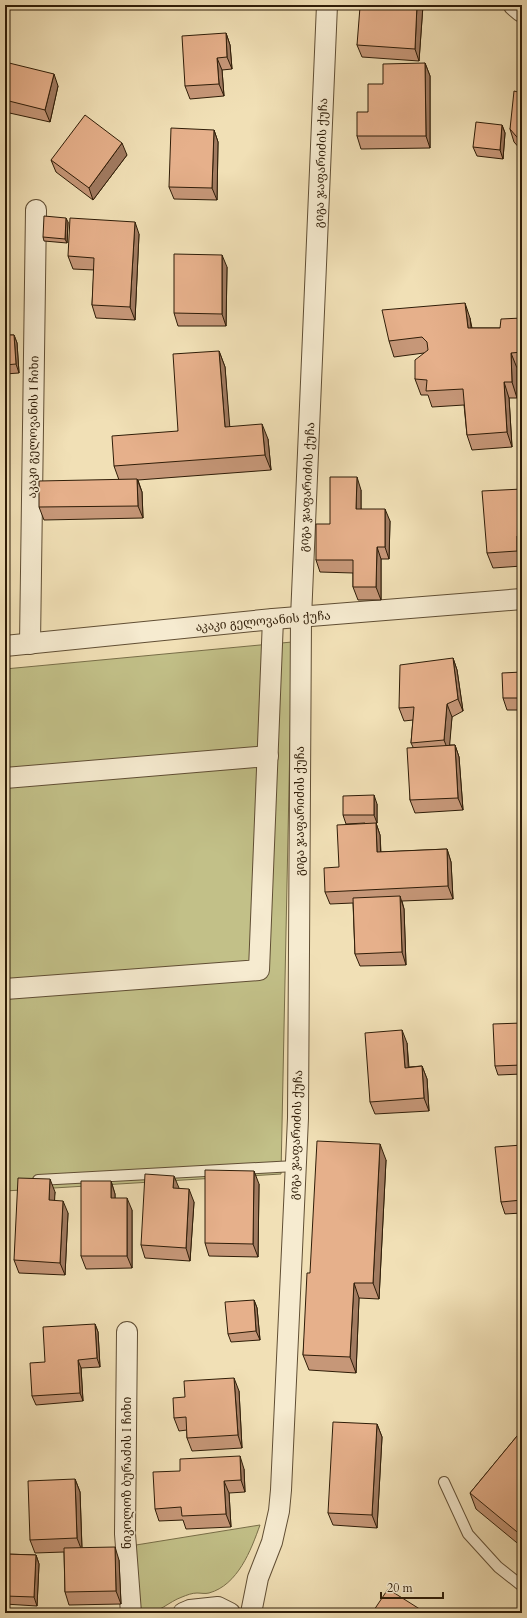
<svg xmlns="http://www.w3.org/2000/svg" width="527" height="1618" viewBox="0 0 527 1618" font-family="Cardo,'Noto Serif Georgian',serif">
<style>
.green{fill:#c2c088;stroke:#786e48}
.lines{fill:none;stroke-linecap:round;stroke-linejoin:round}
.service-casing{stroke:#604e34;stroke-width:12}
.minor-casing{stroke:#604e34;stroke-width:22}
.tertiary-casing{stroke:#604e34;stroke-width:24}
.service{stroke:#f6ebd0;stroke-width:10}
.minor{stroke:#f6ebd0;stroke-width:20}
.tertiary{stroke:#f6ebd0;stroke-width:22}
.wall{fill:#c69778;stroke:#2f1d08}
.shaded-wall{fill:#a17b61;stroke:#2f1d08}
.building{fill:#e6b08b;stroke:#2f1d08}
.labels{text-anchor:middle;stroke-width:3;stroke-linejoin:round;paint-order:stroke}
.street-label{font-size:12px;fill:#2f1d08;stroke:#f6ebd0}
</style>
<rect width="100%" height="100%" fill="#f1e0b6"/>
<filter id="stains"><feTurbulence type="fractalNoise" baseFrequency=".005" numOctaves="4"/><feColorMatrix values="0 0 0 0 .2 0 0 0 0 .09 0 0 0 0 .02 0 0 0 .5 -.17"/></filter>
<radialGradient id="worn" r=".72"><stop offset=".6" stop-color="#630" stop-opacity="0"/><stop offset="1" stop-color="#630" stop-opacity=".3"/></radialGradient>
<g class="green">
<polygon points="292,642 281,1174 5,1191 5,669"/>
<path d="M 260,1525 C 251,1550 238,1585 209,1593 C 205,1594 201,1593 197,1593 C 192,1593 187,1595 182,1597 C 168,1602 160,1613 144,1613 L 137,1607 L 136,1545 Z"/>
</g>
<g class="lines">
<g class="service-casing">
<g id="service">
<polyline points="38,1180 295,1166"/>
<polyline points="444,1482 468,1534 498,1567 522,1586"/>
</g>
</g>
<g class="minor-casing">
<g id="minor">
<polyline points="30,644 36,210"/>
<polyline points="5,646 273,619 522,599"/>
<polyline points="5,778 268,756"/>
<polyline points="5,989 259,970 273,619"/>
<polyline points="127,1332 125,1534 131,1613"/>
<polyline points="183,1613 190,1610 218,1607 230,1613"/>
<polyline points="251,1613 258,1578 272,1542 279,1511 281,1490 298,1118 301,618 327,5"/>
</g>
</g>
<g class="tertiary-casing">
<polyline id="tertiary" points="515,5 522,11"/>
</g>
<use href="#service" class="service"/>
<use href="#minor" class="minor"/>
<use href="#tertiary" class="tertiary"/>
</g>
<g class="wall">
<polygon points="423,5 419,61 362,57 357,45 368,7"/>
<polygon points="226,33 230,45 232,69 222,70 224,96 190,99 185,86"/>
<polygon points="5,62 58,86 50,122 5,112"/>
<polygon points="425,63 430,76 430,148 361,149 357,136 368,112 383,84"/>
<polygon points="522,93 522,151 514,142 510,129"/>
<polygon points="502,125 505,133 503,159 477,156 473,147"/>
<polygon points="214,130 218,142 217,200 174,199 169,187"/>
<polygon points="127,155 93,200 56,172 51,160"/>
<polygon points="68,222 67,243 44,241 43,237"/>
<polygon points="139,234 135,320 96,318 92,305 94,270 73,269 68,256"/>
<polygon points="227,267 226,326 178,326 174,313"/>
<polygon points="470,318 472,328 500,328 522,318 522,368 517,368 517,398 509,398 512,447 472,450 467,435 464,405 432,407 428,395 421,395 415,379 424,353 394,357 389,341"/>
<polygon points="5,335 14,335 17,343 19,373 5,374"/>
<polygon points="219,351 225,367 229,426 268,439 271,470 138,480 142,492 143,518 44,520 39,507 119,480 114,466 178,431"/>
<polygon points="522,489 522,566 493,568 487,553"/>
<polygon points="361,490 361,509 390,521 389,559 381,559 381,600 358,600 353,587 353,573 320,572 316,560 330,524"/>
<polygon points="453,658 457,670 463,711 452,717 449,745 455,745 459,757 463,810 415,813 410,800 413,747 411,743 413,720 404,721 399,708"/>
<polygon points="522,672 522,716 521,710 507,710 503,698"/>
<polygon points="377,804 377,823 376,823 380,835 381,852 447,849 451,862 453,899 402,901 404,909 406,965 360,966 355,954 353,903 330,904 325,892 365,823 346,824 343,815"/>
<polygon points="522,1023 522,1074 498,1075 495,1066"/>
<polygon points="407,1043 409,1067 422,1066 427,1079 429,1111 375,1114 370,1102"/>
<polygon points="522,1145 522,1213 505,1214 501,1202"/>
<polygon points="386,1160 379,1299 359,1298 356,1373 309,1370 303,1355 310,1273"/>
<polygon points="111,1181 115,1194 115,1198 132,1210 132,1268 86,1269 81,1256"/>
<polygon points="259,1184 258,1257 209,1256 205,1243"/>
<polygon points="179,1189 194,1202 190,1261 145,1258 141,1245"/>
<polygon points="55,1192 54,1200 68,1213 65,1275 19,1273 14,1260"/>
<polygon points="254,1300 257,1308 260,1340 231,1342 228,1334"/>
<polygon points="95,1324 98,1332 100,1367 81,1368 83,1401 36,1405 32,1396 45,1362"/>
<polygon points="239,1391 242,1448 192,1451 187,1438 187,1430 179,1431 174,1418 185,1397"/>
<polygon points="377,1424 382,1437 377,1528 333,1525 328,1513"/>
<polygon points="522,1430 522,1547 476,1509 470,1493"/>
<polygon points="244,1469 245,1492 229,1493 231,1527 186,1529 183,1520 159,1521 155,1509"/>
<polygon points="75,1479 80,1492 82,1548 119,1560 121,1604 69,1605 65,1592 64,1552 35,1553 30,1540"/>
<polygon points="5,1554 36,1555 39,1564 37,1606 5,1604"/>
</g>
<g class="shaded-wall">
<polygon points="417,5 423,5 419,61 415,49"/>
<polygon points="5,21 9,31 5,47"/>
<polygon points="226,33 230,45 232,69 227,57"/>
<polygon points="217,58 222,70 224,96 219,84"/>
<polygon points="425,63 430,76 430,148 426,136"/>
<polygon points="54,74 58,86 50,122 45,110"/>
<polygon points="502,125 505,133 503,159 500,150"/>
<polygon points="214,130 218,142 217,200 212,188"/>
<polygon points="122,143 127,155 93,200 89,188"/>
<polygon points="66,218 68,222 67,243 65,239"/>
<polygon points="135,222 139,234 135,320 130,307"/>
<polygon points="222,255 227,267 226,326 222,314"/>
<polygon points="465,303 470,318 473,344 468,328"/>
<polygon points="14,335 17,343 19,373 16,364"/>
<polygon points="219,351 225,367 231,442 225,427"/>
<polygon points="511,353 517,368 517,398 512,382"/>
<polygon points="504,382 509,398 512,447 507,432"/>
<polygon points="262,424 268,439 271,470 265,455"/>
<polygon points="357,477 361,490 361,521 356,509"/>
<polygon points="137,479 142,492 143,518 138,506"/>
<polygon points="385,509 390,521 389,559 385,547"/>
<polygon points="517,536 522,551 522,563 517,551"/>
<polygon points="377,547 381,559 381,600 376,587"/>
<polygon points="453,658 457,670 463,711 458,699"/>
<polygon points="447,704 452,717 449,753 444,740"/>
<polygon points="455,745 459,757 463,810 458,798"/>
<polygon points="374,795 377,804 377,823 374,815"/>
<polygon points="376,823 380,835 381,865 377,852"/>
<polygon points="447,849 451,862 453,899 448,886"/>
<polygon points="400,896 404,909 406,965 402,952"/>
<polygon points="402,1030 407,1043 409,1080 405,1068"/>
<polygon points="422,1066 427,1079 429,1111 424,1098"/>
<polygon points="380,1144 386,1160 379,1299 373,1283"/>
<polygon points="254,1171 259,1184 258,1257 253,1244"/>
<polygon points="174,1176 179,1188 178,1201 173,1188"/>
<polygon points="50,1179 55,1192 54,1212 49,1200"/>
<polygon points="111,1181 115,1194 115,1211 111,1198"/>
<polygon points="189,1189 194,1202 190,1261 186,1248"/>
<polygon points="127,1198 132,1210 132,1268 127,1256"/>
<polygon points="63,1201 68,1213 65,1275 60,1263"/>
<polygon points="354,1283 359,1298 356,1373 350,1357"/>
<polygon points="254,1300 257,1308 260,1340 256,1331"/>
<polygon points="95,1324 98,1332 100,1367 97,1358"/>
<polygon points="78,1360 81,1368 83,1401 80,1393"/>
<polygon points="234,1378 239,1391 242,1448 238,1435"/>
<polygon points="377,1424 382,1437 377,1528 372,1515"/>
<polygon points="240,1456 244,1469 245,1492 241,1480"/>
<polygon points="75,1479 80,1492 82,1551 77,1538"/>
<polygon points="224,1481 229,1493 231,1527 226,1514"/>
<polygon points="115,1547 119,1560 121,1604 116,1591"/>
<polygon points="36,1555 39,1564 37,1606 34,1597"/>
</g>
<g class="building">
<polygon points="368,5 417,5 415,49 357,45 360,7 368,7"/>
<polygon points="226,33 227,57 217,58 219,84 185,86 182,36"/>
<polygon points="5,62 54,74 45,110 5,100"/>
<polygon points="425,63 426,136 357,136 357,112 368,112 368,84 383,84 383,64"/>
<polygon points="514,91 522,93 522,143 510,129"/>
<polygon points="85,115 122,143 89,188 51,160"/>
<polygon points="476,122 502,125 500,150 473,147"/>
<polygon points="171,128 214,130 212,188 169,187"/>
<polygon points="44,216 66,218 65,239 43,237"/>
<polygon points="70,218 135,222 130,307 92,305 94,258 68,256"/>
<polygon points="174,254 222,255 222,314 174,313"/>
<polygon points="465,303 468,328 500,328 501,319 522,318 522,352 511,353 512,382 504,382 507,432 467,435 463,389 426,391 427,380 415,379 415,360 428,350 427,342 422,337 389,341 382,310"/>
<polygon points="5,335 14,335 16,364 5,365"/>
<polygon points="219,351 225,427 262,424 265,455 114,466 112,436 178,431 173,354"/>
<polygon points="330,477 357,477 356,509 385,509 385,547 377,547 376,587 353,587 353,560 316,560 316,524 330,524"/>
<polygon points="137,479 138,506 39,507 39,481"/>
<polygon points="522,489 522,536 517,536 517,551 487,553 482,491"/>
<polygon points="453,658 458,699 447,704 444,740 411,743 414,707 399,708 400,665"/>
<polygon points="522,672 522,713 521,713 520,698 503,698 502,673"/>
<polygon points="455,745 458,798 410,800 407,748"/>
<polygon points="374,795 374,815 343,815 343,796"/>
<polygon points="376,823 377,852 447,849 448,886 325,892 324,868 339,867 337,825"/>
<polygon points="400,896 402,952 355,954 353,898"/>
<polygon points="522,1023 522,1065 495,1066 493,1024"/>
<polygon points="402,1030 405,1068 422,1066 424,1098 370,1102 365,1033"/>
<polygon points="317,1141 380,1144 373,1283 354,1283 350,1357 303,1355 307,1273 310,1273"/>
<polygon points="522,1145 522,1200 501,1202 495,1147"/>
<polygon points="205,1170 254,1171 253,1244 205,1243"/>
<polygon points="145,1174 174,1176 173,1188 189,1189 186,1248 141,1245"/>
<polygon points="18,1178 50,1179 49,1200 63,1201 60,1263 14,1260"/>
<polygon points="81,1181 111,1181 111,1198 127,1198 127,1256 81,1256"/>
<polygon points="254,1300 256,1331 228,1334 225,1302"/>
<polygon points="95,1324 97,1358 78,1360 80,1393 32,1396 30,1363 45,1362 43,1327"/>
<polygon points="234,1378 238,1435 187,1438 186,1417 174,1418 173,1398 185,1397 184,1381"/>
<polygon points="333,1422 377,1424 372,1515 328,1513"/>
<polygon points="522,1430 522,1536 470,1493"/>
<polygon points="240,1456 241,1480 224,1481 226,1514 182,1516 181,1507 155,1509 153,1472 180,1471 180,1459"/>
<polygon points="75,1479 77,1538 30,1540 28,1481"/>
<polygon points="115,1547 116,1591 65,1592 64,1548"/>
<polygon points="5,1554 36,1555 34,1597 5,1596"/>
<polygon points="388,1589 426,1613 372,1613"/>
</g>
<g class="labels">
<g class="street-label">
<text transform="translate(321 163) rotate(-88)" y="4">გიგა ჯაფარიძის ქუჩა</text>
<text transform="translate(33 427) rotate(-89)" y="4">აკაკი გელოვანის I ჩიხი</text>
<text transform="translate(307 487) rotate(-87)" y="4">გიგა ჯაფარიძის ქუჩა</text>
<text transform="translate(263 621) rotate(-5)" y="4">აკაკი გელოვანის ქუჩა</text>
<text transform="translate(300 811) rotate(-90)" y="4">გიგა ჯაფარიძის ქუჩა</text>
<text transform="translate(296 1135) rotate(-88)" y="4">გიგა ჯაფარიძის ქუჩა</text>
<text transform="translate(127 1473) rotate(-90)" y="4">ნიკოლოზ ბურაძის I ჩიხი</text>
</g>
</g>
<rect width="527" height="1618" fill="none" stroke="#f1e0b6" stroke-width="20"/>
<rect x="6" y="6" width="515" height="1606" fill="none" stroke="#2f1d08" stroke-width="2"/>
<rect x="10" y="10" width="507" height="1598" fill="none" stroke="#2f1d08"/>
<path d="M381 1592v6h62v-6" fill="none" stroke="#2f1d08" stroke-width="2"/>
<text x="387" y="1592" font-size="12" fill="#2f1d08" stroke="#f6ebd0" stroke-width="3" paint-order="stroke">20 m</text>
<rect width="100%" height="100%" filter="url(#stains)"/>
<rect width="100%" height="100%" fill="url(#worn)"/>
</svg>
